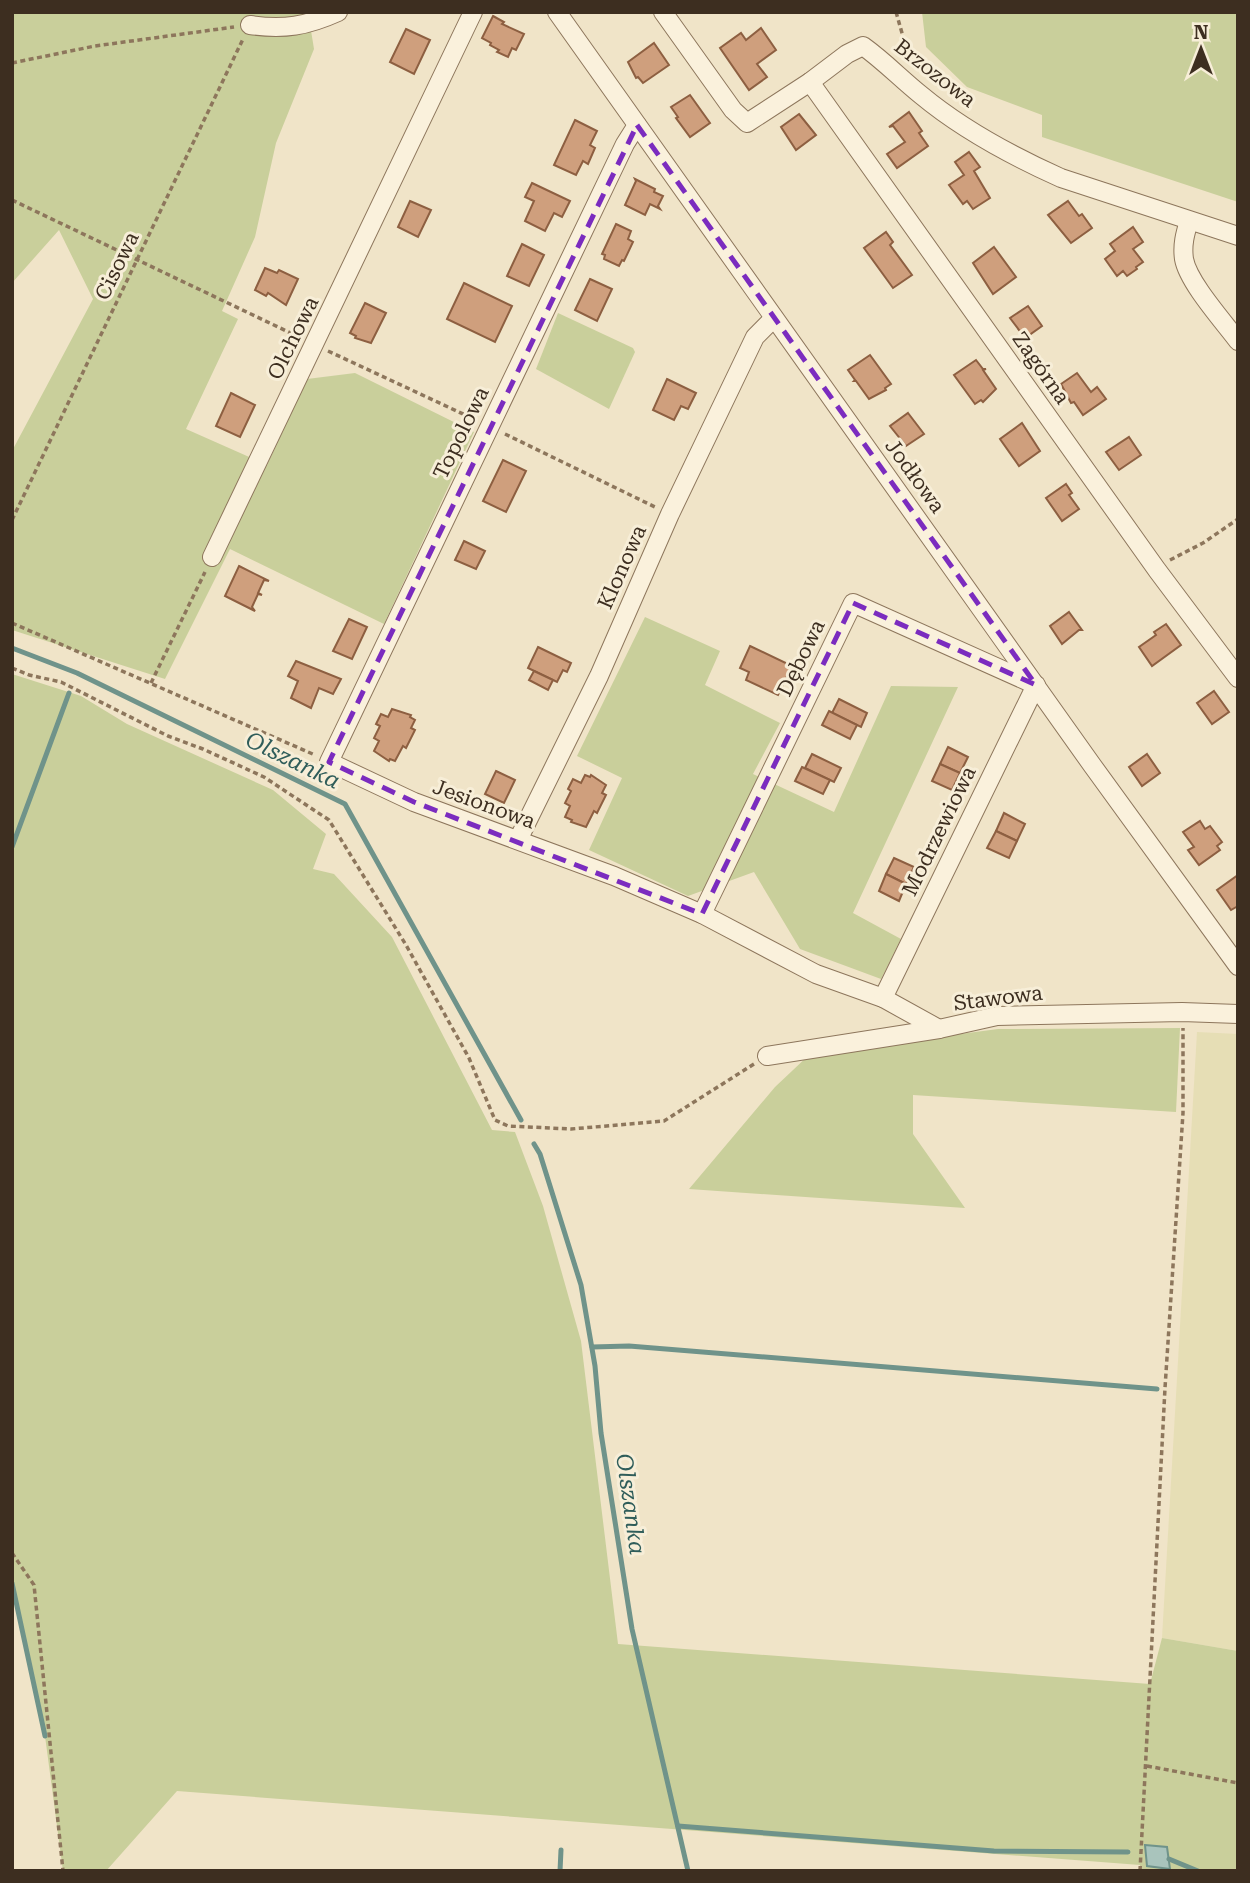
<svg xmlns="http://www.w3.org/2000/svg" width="1250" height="1883" viewBox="0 0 1250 1883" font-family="'Roboto Serif',serif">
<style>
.farmland{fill:#e6deb5}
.green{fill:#c9cf9b}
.water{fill:#a9c4bc;stroke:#6f938a;stroke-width:2}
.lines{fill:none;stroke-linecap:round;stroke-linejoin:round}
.stream{stroke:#6f938a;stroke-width:5}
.building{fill:#cf9f7d;stroke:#8d5f41;stroke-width:2}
.minor-casing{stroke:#8d765c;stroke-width:20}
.path{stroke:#8d765c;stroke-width:3.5;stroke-dasharray:5 3.5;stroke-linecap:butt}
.minor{stroke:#faf1dc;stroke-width:18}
.marked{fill:none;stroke:#7b2cbf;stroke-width:5;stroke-dasharray:14 9;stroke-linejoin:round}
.labels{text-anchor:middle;stroke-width:6;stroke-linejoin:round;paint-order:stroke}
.street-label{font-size:21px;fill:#3d2e20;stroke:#f7eed8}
.water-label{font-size:23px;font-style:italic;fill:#2f5d5a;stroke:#f7eed8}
</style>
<rect width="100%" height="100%" fill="#f0e4c8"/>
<polygon class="farmland" points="1197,1032 1238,1034 1238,1651 1162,1638"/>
<g class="green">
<polygon points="12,12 308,12 314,49 276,143 255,237 222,311 238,319 186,429 267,465 307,379 355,373 474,432 384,624 230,549 165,679 12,630 12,451 93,299 59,230 12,283"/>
<polygon points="922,12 1238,12 1238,202 1042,137 1042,115 967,87 926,47"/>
<polygon points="558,313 633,348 635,352 609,409 536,369"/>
<polygon points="645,617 720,651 705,685 780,723 753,774 834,812 891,686 958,687 853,913 901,939 881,979 800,949 754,872 688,896 589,850 622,778 577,756"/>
<polygon points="12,674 81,696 127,724 273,790 326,834 313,869 334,874 392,937 492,1130 515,1132 543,1206 581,1341 618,1644 1150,1684 1162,1638 1238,1651 1238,1871 1140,1871 1140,1865 177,1791 106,1871 63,1871 45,1736 12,1583"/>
<polygon points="1180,1028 1176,1112 913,1095 913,1134 965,1208 689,1189 775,1087 810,1054 998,1029"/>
</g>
<polygon class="water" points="1145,1845 1167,1847 1170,1869 1147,1866"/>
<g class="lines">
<g class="stream">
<polyline points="12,648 77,673 345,804 521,1120"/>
<polyline points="12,847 69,693"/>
<polyline points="534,1144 540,1154 581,1285 595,1366 601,1433 632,1629 688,1871"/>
<polyline points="592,1347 629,1346 1157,1389"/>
<polyline points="12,1583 45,1736"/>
<polyline points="678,1826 994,1851 1128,1852"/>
<polyline points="1169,1859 1198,1871"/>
<polyline points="560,1871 561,1850"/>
</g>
</g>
<g class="building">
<polygon points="493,16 504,22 502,24 524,34 516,50 512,48 508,57 497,52 499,50 490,45 491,43 482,38"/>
<polygon points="761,28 776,50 757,64 767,77 749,90 720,48 741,33 746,40"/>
<polygon points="406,29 430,40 414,74 390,62"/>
<polygon points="654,43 669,65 643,83 638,77 636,78 628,62"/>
<polygon points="690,95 710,123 690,137 676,118 678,117 671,107"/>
<polygon points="909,112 922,131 919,133 928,146 897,168 887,154 905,142 893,126 889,127"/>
<polygon points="799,114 816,135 796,150 781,127"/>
<polygon points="575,120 597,131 590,145 595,148 588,164 583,161 576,175 554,165"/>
<polygon points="969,152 980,167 974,171 990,198 973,209 967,201 963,204 949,185 964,175 955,162"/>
<polygon points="635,179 655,189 654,192 663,196 658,206 660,209 650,204 645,215 625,205 636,181"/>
<polygon points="532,183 570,201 562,217 554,213 545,231 525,221 534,201 525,197"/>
<polygon points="410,201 431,210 418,237 398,227"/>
<polygon points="1068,201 1079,216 1082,214 1092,228 1071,243 1048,215"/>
<polygon points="616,224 631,231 628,239 633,242 624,261 622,260 619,266 604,259 605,255 602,254"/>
<polygon points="1133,227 1143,242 1133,249 1143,262 1136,267 1137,269 1127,276 1123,271 1117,276 1105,259 1115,251 1110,244"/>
<polygon points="886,232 893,242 890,245 912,275 893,288 864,248"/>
<polygon points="522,244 544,255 529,286 507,276"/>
<polygon points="994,247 1016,277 993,294 973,263"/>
<polygon points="265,268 277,273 279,270 298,279 286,305 268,293 266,296 255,290"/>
<polygon points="590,279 612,289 597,321 575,310"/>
<polygon points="464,283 512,306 495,342 447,319"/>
<polygon points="365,303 386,313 371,343 355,338 356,336 350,333"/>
<polygon points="1028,306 1042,326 1025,338 1010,318"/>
<polygon points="870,355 891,384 885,388 886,390 869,399 856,381 854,381 855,380 848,370"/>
<polygon points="976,360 983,369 986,369 983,370 996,389 983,402 981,400 975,404 954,375"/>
<polygon points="1077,373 1091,392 1097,387 1106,399 1083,415 1074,402 1071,403 1061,384"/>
<polygon points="667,379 696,393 688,409 681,406 674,420 653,410"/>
<polygon points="231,393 255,405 240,437 216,426"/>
<polygon points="908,413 924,434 906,446 890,426"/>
<polygon points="1022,423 1040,451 1019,466 1000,439"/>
<polygon points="1129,437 1141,455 1119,470 1106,452"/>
<polygon points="503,460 526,471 506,512 483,501"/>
<polygon points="1066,484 1072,493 1069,495 1079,509 1062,521 1046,498"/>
<polygon points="464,541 485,551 476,569 455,560"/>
<polygon points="239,566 269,581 264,580 258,593 262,595 258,594 252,607 255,611 225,596"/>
<polygon points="1069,612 1082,630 1079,630 1062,644 1050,626"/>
<polygon points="349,619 367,627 352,659 333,651"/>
<polygon points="1166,624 1181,645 1152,666 1139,647 1156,635 1154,632"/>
<polygon points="750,646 792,666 778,695 746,680 749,672 740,668"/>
<polygon points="538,647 571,663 567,672 563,670 557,682 528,668"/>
<polygon points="296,661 341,679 333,694 319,688 311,708 291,698 298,681 288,676"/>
<polygon points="534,671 553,680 548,690 529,680"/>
<polygon points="1214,691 1229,712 1212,724 1197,703"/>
<polygon points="839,699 867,713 861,727 832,713"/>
<polygon points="392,709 411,715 410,717 415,720 411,728 415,730 406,748 403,746 395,761 390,759 389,761 374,751 379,741 374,738 380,726 376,724 381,714 388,717"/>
<polygon points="829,711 857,725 850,739 822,725"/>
<polygon points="948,747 968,757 960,773 940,764"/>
<polygon points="812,754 841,768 834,782 805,768"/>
<polygon points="1147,754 1160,773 1142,786 1129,767"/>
<polygon points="940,764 960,773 952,790 932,781"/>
<polygon points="802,767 830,780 823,794 795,781"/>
<polygon points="496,771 515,780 504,803 485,794"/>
<polygon points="585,775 590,777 591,775 606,785 602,793 606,795 597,813 594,811 586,827 571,822 572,820 565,817 570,806 565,803 571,791 568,789 573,779 581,783"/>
<polygon points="1004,813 1025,824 1017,841 996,831"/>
<polygon points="1200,821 1205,829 1210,826 1222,842 1217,846 1220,850 1199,865 1188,850 1194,847 1183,832"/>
<polygon points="996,831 1017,841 1009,858 987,848"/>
<polygon points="894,858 914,867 906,884 886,874"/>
<polygon points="886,874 906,884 899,901 879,891"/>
<polygon points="1238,875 1238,906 1231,910 1217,890"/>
</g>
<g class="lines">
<g class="minor-casing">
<g id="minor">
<polyline points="557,12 1092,765 1238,966"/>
<path d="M 663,12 L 733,110 L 747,123 L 810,82 L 847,54 L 863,46 C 884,61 901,79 921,95 C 963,130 1012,156 1061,178 L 1238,236"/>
<path d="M 250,25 C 284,30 307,26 338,12"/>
<polyline points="810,82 1157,570 1238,678"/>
<polyline points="637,125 625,144 329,762 414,802 614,876 702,914 816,974 883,998 939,1029"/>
<path d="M 1189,221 C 1185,234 1182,245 1184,259 C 1188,282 1223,321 1238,341"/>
<polyline points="212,557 473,12"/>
<polyline points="518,840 599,676 670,514 755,337 774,318"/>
<polyline points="702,914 853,603 1036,685 883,998"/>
<polyline points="767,1056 939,1029 997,1016 1182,1012 1238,1014"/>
</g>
</g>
<g class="path">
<polyline points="896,12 910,61"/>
<polyline points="12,63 95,46 234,27"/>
<polyline points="12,200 299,337"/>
<polyline points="328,351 476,420"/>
<polyline points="505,434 655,507"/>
<polyline points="12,520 243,39"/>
<polyline points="1170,560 1203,543 1238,519"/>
<polyline points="12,623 315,755"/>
<polyline points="12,668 29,675 61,682 168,736 203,749 264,777 329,820 406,945 469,1058 495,1120 508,1126 571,1129 664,1121 754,1064"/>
<polyline points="151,683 205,572"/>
<polyline points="12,1553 34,1585 63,1871"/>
<polyline points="1147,1766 1238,1783"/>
<polyline points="1140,1871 1165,1388 1183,1113 1183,1028"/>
</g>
<use href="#minor" class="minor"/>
</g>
<path class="marked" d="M 637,125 L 1036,685 L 853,603 L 702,914 L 414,802 L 329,762 Z"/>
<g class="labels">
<g class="street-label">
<text transform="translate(935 73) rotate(38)" y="7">Brzozowa</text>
<text transform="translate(117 266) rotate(-64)" y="7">Cisowa</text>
<text transform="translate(293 338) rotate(-64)" y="7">Olchowa</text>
<text transform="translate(1041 368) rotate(55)" y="7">Zagórna</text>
<text transform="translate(461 433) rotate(-64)" y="7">Topolowa</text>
<text transform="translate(915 476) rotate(54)" y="7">Jodłowa</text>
<text transform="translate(622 567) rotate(-66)" y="7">Klonowa</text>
<text transform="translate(801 658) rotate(-64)" y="7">Dębowa</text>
<text transform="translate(484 804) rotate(20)" y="7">Jesionowa</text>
<text transform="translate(939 831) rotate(-64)" y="7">Modrzewiowa</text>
<text transform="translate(998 998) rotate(-7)" y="7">Stawowa</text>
</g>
<g class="water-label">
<text transform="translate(293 760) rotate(26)" y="8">Olszanka</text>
<text transform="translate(631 1504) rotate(82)" y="8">Olszanka</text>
</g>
</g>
<rect width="1250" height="1883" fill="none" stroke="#3d2e20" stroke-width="28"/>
<g transform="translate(1201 49)" stroke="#f7eed8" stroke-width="5" paint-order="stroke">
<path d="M0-5L12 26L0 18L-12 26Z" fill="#3d2e20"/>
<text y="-10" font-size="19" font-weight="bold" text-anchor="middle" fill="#3d2e20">N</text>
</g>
</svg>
